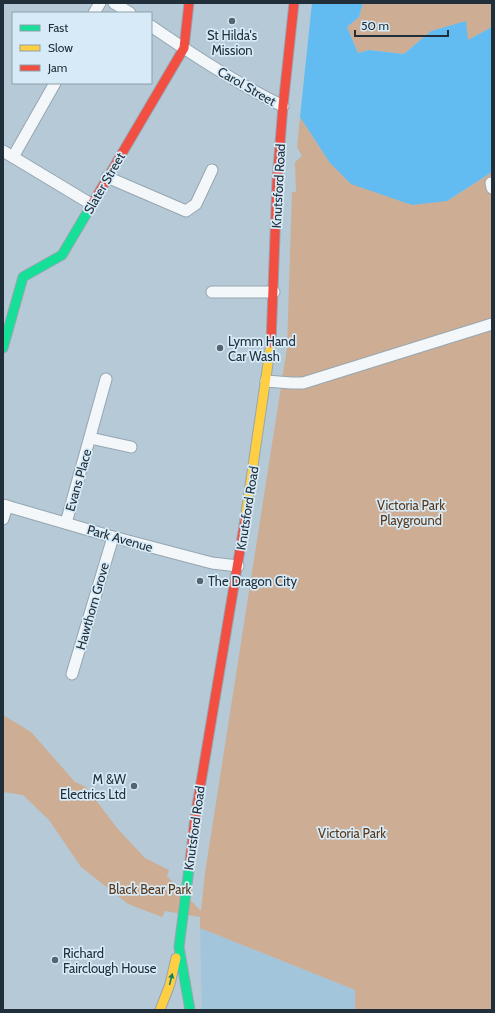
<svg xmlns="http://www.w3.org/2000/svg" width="495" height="1013" viewBox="0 0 495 1013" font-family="Cabin,sans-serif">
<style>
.built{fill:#a3c5dc}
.green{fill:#cdae94}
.water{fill:#63bcf1}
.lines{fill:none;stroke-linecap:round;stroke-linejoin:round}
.street-casing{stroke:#96a6b1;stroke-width:13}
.fast-casing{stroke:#96a6b1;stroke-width:11}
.slow-casing{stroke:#96a6b1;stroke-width:11}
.jam-casing{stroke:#96a6b1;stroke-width:11}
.street{stroke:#f4f7f9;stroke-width:11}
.fast{stroke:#16e098;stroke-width:9}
.slow{stroke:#ffcf43;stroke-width:9}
.jam{stroke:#f24e42;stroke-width:9}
.oneway{fill:#1c7f64}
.poi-dot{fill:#546570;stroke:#d7eaf7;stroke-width:1.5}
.labels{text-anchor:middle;stroke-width:3.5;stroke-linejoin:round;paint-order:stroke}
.poi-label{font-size:13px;fill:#202f39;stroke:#d7eaf7;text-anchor:start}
.street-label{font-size:13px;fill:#202f39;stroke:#d7eaf7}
.park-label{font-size:13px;fill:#5b3717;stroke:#d7eaf7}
</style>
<rect width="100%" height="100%" fill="#b5c9d7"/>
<polygon class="built" points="200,928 355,990 355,1010 202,1010"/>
<g class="green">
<polygon points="363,3 492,3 492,27 467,41 466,22 431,31 404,54 369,50 358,53 347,27 359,17"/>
<polygon points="300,117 330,163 447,201 492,172 492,1010 355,1010 355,990 200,928 200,917 165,911 162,917 128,904 81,867 49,820 23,795 3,792 3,715 31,732 75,782 86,787 117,828 145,858 169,870 167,876 201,911 205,873 287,348 292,192 296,192 295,162 302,156 297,147"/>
</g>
<polygon class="water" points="312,3 363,3 359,17 347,27 358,53 369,50 404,54 431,31 466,21 468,40 492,27 492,172 447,201 412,205 351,184 330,163 300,117"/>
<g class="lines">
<g class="street-casing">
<g id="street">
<polyline points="114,3 130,13"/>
<polyline points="94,13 100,3"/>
<path d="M 151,26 C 193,55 237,84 283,106"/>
<polyline points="3,151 91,204"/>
<polyline points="13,157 55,83"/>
<polyline points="107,177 186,211 196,204 212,170"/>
<polyline points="491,183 492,188"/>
<polyline points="212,292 274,292"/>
<polyline points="266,381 291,383 303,383 492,324"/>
<polyline points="90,438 131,447"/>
<polyline points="3,505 113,537 212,563 238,566"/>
<polyline points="3,519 7,506"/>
<polyline points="66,523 106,379"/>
<polyline points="72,674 113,537"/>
</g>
</g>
<g class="fast-casing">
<g id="fast">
<polyline points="3,348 23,277 62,255 91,206"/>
<polyline points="190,861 179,947 190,1010"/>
</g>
</g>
<g class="slow-casing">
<g id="slow">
<polyline points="245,520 271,343"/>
<polyline points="160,1010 170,984 176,958"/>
</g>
</g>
<g class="jam-casing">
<g id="jam">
<polyline points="91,206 184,48 189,3"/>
<polyline points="271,343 277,181 283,106 294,3"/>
<polyline points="190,861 195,818 245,520"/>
</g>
</g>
<use href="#street" class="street"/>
<use href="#fast" class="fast"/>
<use href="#slow" class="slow"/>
<use href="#jam" class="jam"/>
</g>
<defs><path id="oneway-solid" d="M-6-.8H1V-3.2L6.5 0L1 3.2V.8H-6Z"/></defs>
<use class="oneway" href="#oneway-solid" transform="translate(171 979) rotate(-76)"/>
<g class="poi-dot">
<circle cx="232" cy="21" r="4"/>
<circle cx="220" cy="348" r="4"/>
<circle cx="200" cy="581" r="4"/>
<circle cx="134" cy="786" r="4"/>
<circle cx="55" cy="960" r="4"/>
</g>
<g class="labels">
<g class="poi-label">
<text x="232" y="40" text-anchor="middle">St Hilda's<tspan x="232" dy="15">Mission</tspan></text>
<text x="228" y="346">Lymm Hand<tspan x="228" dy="15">Car Wash</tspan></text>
<text x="208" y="586">The Dragon City</text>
<text x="126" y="784" text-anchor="end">M &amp;W<tspan x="126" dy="15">Electrics Ltd</tspan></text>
<text x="63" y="958">Richard<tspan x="63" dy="15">Fairclough House</tspan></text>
</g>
<g class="street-label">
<text transform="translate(247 86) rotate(30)" y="5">Carol Street</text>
<text transform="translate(104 183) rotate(-60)" y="5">Slater Street</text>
<text transform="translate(278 186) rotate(-87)" y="5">Knutsford Road</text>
<text transform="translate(78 480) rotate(-74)" y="5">Evans Place</text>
<text transform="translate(247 508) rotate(-81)" y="5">Knutsford Road</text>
<text transform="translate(120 538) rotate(16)" y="5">Park Avenue</text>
<text transform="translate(92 606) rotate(-74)" y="5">Hawthorn Grove</text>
<text transform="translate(194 828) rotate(-82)" y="5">Knutsford Road</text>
</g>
<g class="park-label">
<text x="411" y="510">Victoria Park<tspan x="411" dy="15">Playground</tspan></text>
<text x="352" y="838">Victoria Park</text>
<text x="150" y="894">Black Bear Park</text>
</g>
</g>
<rect width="495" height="1013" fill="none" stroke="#202f39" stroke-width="8"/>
<rect x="12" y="12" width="140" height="72" fill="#d7eaf7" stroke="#8e9fab"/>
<rect x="20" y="25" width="20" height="6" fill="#16e098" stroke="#8e9fab"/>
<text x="48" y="32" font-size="12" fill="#202f39">Fast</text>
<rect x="20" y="45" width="20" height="6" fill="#ffcf43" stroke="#8e9fab"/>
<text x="48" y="52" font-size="12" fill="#202f39">Slow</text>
<rect x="20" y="65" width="20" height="6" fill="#f24e42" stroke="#8e9fab"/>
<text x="48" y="72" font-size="12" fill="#202f39">Jam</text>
<path d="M355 30v6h93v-6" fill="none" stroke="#202f39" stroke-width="2"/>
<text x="361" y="30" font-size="12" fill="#202f39" stroke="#d7eaf7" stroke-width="3" paint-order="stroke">50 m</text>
</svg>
